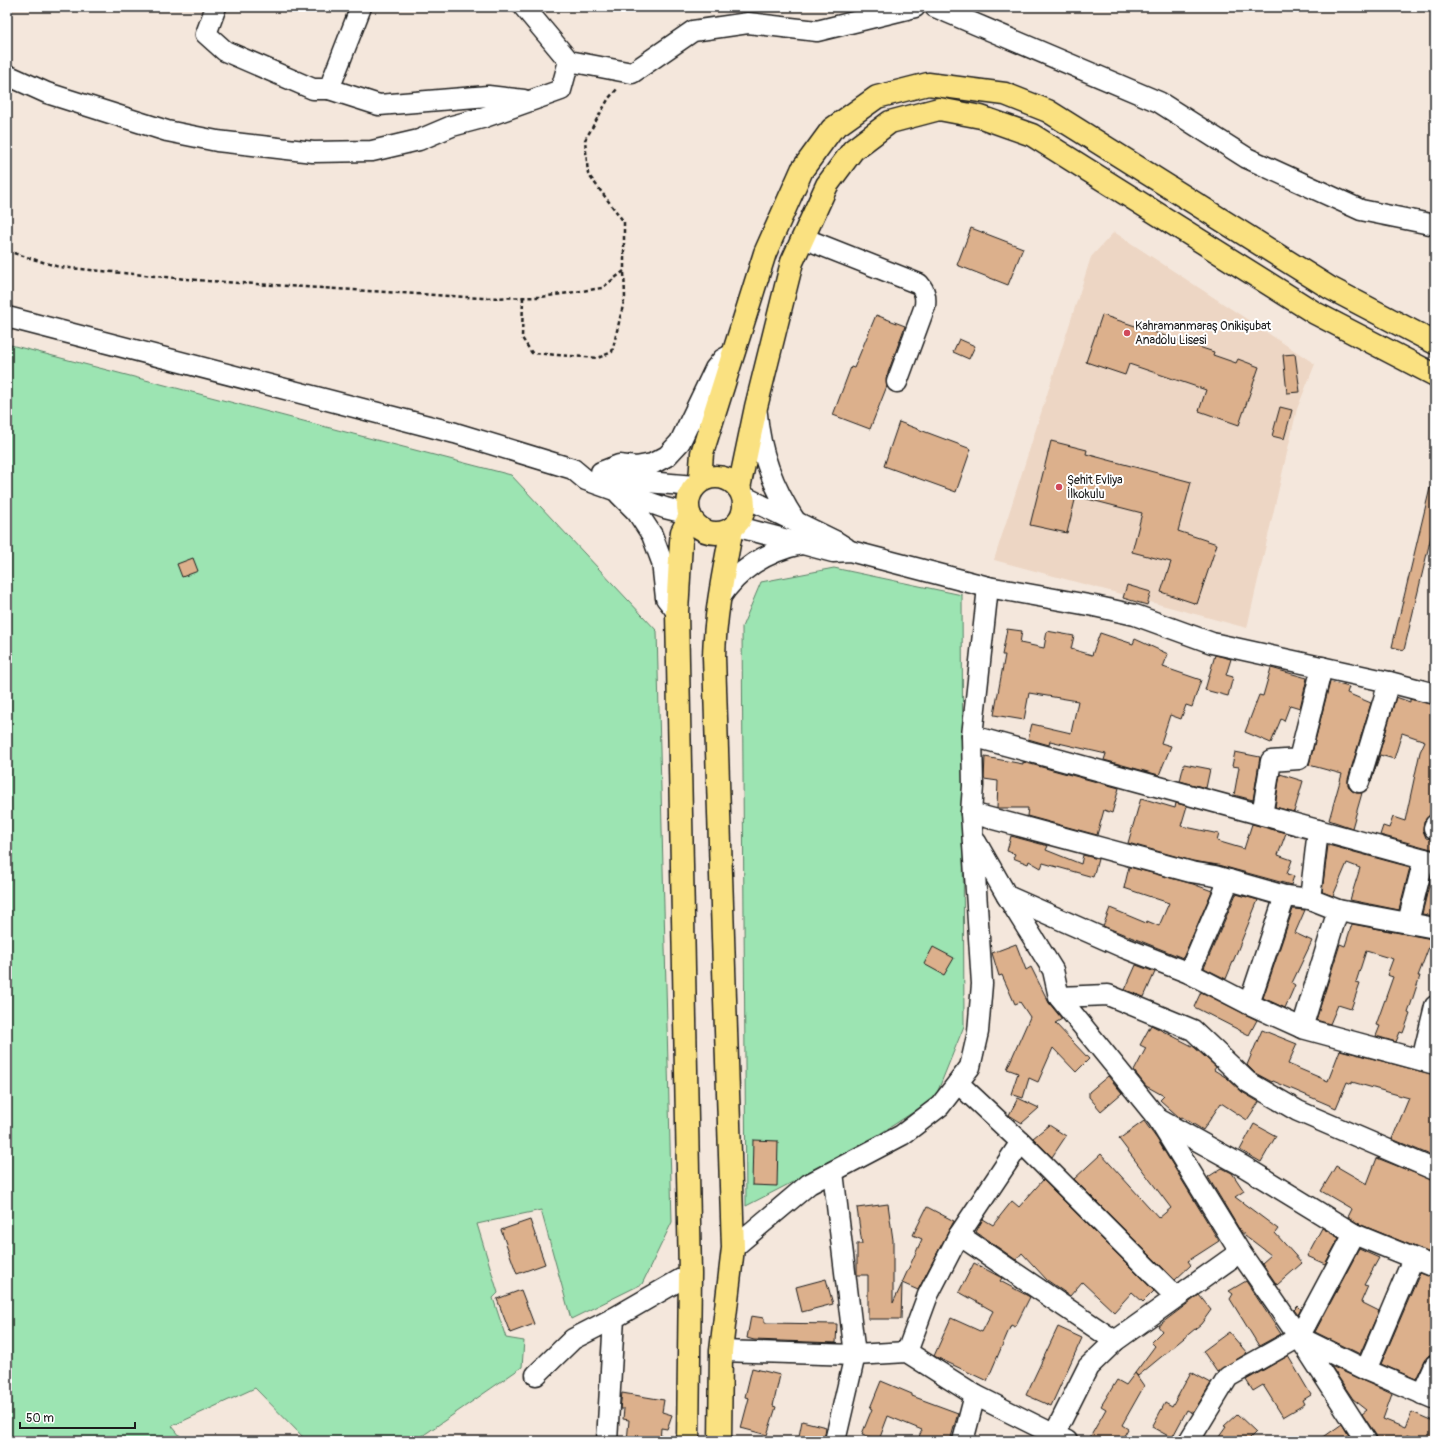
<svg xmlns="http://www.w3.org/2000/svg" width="1442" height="1448" viewBox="0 0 1442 1448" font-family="Pangolin,sans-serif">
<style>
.built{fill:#edd6c4}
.green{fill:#9ce4b2;stroke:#5c8067}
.building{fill:#dcb08c;stroke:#1c1c1c}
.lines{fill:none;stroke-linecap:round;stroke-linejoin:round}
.minor-casing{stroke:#1c1c1c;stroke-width:23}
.major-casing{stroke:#1c1c1c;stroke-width:25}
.path{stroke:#1c1c1c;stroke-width:2.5;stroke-dasharray:4 3;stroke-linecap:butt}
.minor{stroke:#fff;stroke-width:20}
.major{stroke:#fae181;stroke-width:22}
.poi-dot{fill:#d1495b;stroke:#fff;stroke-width:1.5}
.labels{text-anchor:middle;stroke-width:4;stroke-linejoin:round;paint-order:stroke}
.poi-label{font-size:12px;fill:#1c1c1c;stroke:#fff;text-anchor:start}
</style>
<rect width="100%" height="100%" fill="#f4e7dc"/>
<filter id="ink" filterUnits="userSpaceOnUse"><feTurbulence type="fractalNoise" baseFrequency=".025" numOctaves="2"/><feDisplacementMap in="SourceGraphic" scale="8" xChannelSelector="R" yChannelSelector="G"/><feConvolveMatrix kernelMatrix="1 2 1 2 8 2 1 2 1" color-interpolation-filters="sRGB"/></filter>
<g filter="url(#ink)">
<polygon class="built" points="1114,232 1315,364 1297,409 1247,628 994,560 1091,257"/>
<g class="green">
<polygon points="7,344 511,475 657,631 672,1222 642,1284 571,1319 541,1210 477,1224 498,1293 493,1298 506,1338 524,1341 522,1367 415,1441 307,1441 255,1388 172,1426 184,1441 7,1441"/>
<polygon points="834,568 962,595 964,1026 935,1098 855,1150 746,1206 742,627 761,582"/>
</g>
<g class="building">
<polygon points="971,228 1023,248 1008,285 957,265"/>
<polygon points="876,315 905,326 886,378 887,386 870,429 833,415 851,367 854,368"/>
<polygon points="1102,315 1214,352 1213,355 1236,363 1238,359 1259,367 1239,425 1199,411 1206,390 1129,364 1125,375 1086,362"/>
<polygon points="959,339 975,346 969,359 953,352"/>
<polygon points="1295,354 1300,392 1287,393 1283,355"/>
<polygon points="1280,407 1292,410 1284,439 1272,436"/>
<polygon points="899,422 971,449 956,492 884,466"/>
<polygon points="1051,441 1087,450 1086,454 1191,482 1178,531 1217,544 1197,604 1161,592 1171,562 1132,552 1142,513 1076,496 1067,533 1030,525"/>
<polygon points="1430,488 1435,488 1435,520 1404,650 1392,647"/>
<polygon points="193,558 198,571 182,577 177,564"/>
<polygon points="1127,585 1151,592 1147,605 1123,598"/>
<polygon points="1007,629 1022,631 1020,643 1044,648 1047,631 1074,636 1071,649 1092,655 1100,633 1133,644 1135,639 1168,654 1163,667 1201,680 1192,707 1186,705 1181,719 1170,715 1161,743 1171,746 1159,775 1104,760 1106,754 1050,741 1049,745 1028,739 1032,724 1071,733 1078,701 1029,693 1024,720 994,715 1005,655 1002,655"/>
<polygon points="1215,655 1231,659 1226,675 1233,677 1228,696 1205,690"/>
<polygon points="1271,668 1307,678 1300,708 1290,705 1284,721 1281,719 1271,743 1245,732 1259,695 1263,696"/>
<polygon points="1330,682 1349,687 1347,693 1371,703 1348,779 1348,785 1351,790 1356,793 1362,793 1352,828 1329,820 1342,774 1309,765"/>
<polygon points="1396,697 1410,702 1410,699 1435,705 1435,791 1430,815 1424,821 1423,830 1426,838 1435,840 1435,850 1380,835 1383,826 1389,828 1393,817 1405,821 1420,752 1425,741 1402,733 1394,759 1380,755 1371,781"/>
<polygon points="1235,752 1260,757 1253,800 1234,795 1239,767 1232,766"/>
<polygon points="985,757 1023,764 1023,762 1119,788 1112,813 1104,810 1097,835 1027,816 1028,808 997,808 998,781 984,779"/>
<polygon points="1184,764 1210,769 1206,788 1180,781"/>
<polygon points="1280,774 1303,781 1294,812 1275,807"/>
<polygon points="1141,798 1175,808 1176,803 1187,806 1181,826 1219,834 1217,841 1244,849 1252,824 1286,833 1278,855 1292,860 1287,874 1294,876 1291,885 1218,865 1193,861 1128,843"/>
<polygon points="1011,836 1048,846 1046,850 1081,864 1083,855 1098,859 1093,877 1043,863 1041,868 1029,861 1028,864 1013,858 1015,854 1007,851"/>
<polygon points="1328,845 1410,867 1399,910 1350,900 1360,868 1347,863 1333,896 1322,892"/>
<polygon points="1129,867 1193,884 1212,891 1183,958 1103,926 1110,908 1146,923 1147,921 1159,926 1169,903 1124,888"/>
<polygon points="1432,873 1435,873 1435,916 1422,914"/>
<polygon points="1236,894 1258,900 1226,979 1204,968"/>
<polygon points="1293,909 1305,910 1295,933 1312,941 1292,983 1295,985 1285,1008 1263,998"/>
<polygon points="1352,924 1432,939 1418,976 1420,976 1408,1013 1410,1014 1403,1033 1400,1032 1396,1042 1376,1036 1380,1026 1376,1025 1393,977 1387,975 1393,959 1366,951 1356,982 1360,983 1351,1009 1338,1005 1330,1024 1316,1020 1340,944 1345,946"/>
<polygon points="1016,944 1026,970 1031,967 1049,1003 1062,1019 1055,1023 1089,1059 1076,1072 1053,1048 1038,1082 1029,1078 1023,1098 1011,1094 1018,1073 1007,1069 1030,1017 1020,1002 1015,1004 1002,975 999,976 992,953"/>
<polygon points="933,947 954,958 944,975 924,964"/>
<polygon points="1136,965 1155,972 1144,997 1125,990"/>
<polygon points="1201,992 1257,1020 1249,1035 1194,1007"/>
<polygon points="1151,1025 1194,1047 1216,1067 1214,1070 1227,1078 1242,1092 1259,1102 1247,1120 1221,1103 1203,1130 1182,1117 1180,1118 1160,1100 1164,1096 1146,1086 1134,1071 1146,1048 1140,1045"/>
<polygon points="1262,1030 1297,1044 1288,1064 1328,1081 1340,1050 1435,1075 1435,1157 1392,1139 1409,1098 1352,1082 1352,1084 1347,1082 1336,1108 1273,1081 1272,1082 1255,1073 1247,1065"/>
<polygon points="1108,1076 1122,1093 1101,1111 1089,1097 1089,1092"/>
<polygon points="1018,1098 1039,1108 1022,1123 1009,1115"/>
<polygon points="1144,1121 1157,1139 1219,1241 1188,1261 1191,1265 1175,1280 1074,1179 1101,1154 1159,1218 1171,1208 1119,1139"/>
<polygon points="1254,1124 1276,1136 1261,1162 1240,1150"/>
<polygon points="1049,1125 1066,1136 1052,1157 1033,1138"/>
<polygon points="753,1140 778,1141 777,1186 752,1185"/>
<polygon points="1377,1158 1435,1181 1435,1255 1359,1224 1348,1217 1352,1209 1321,1191 1336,1166 1367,1184"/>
<polygon points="1222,1168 1232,1173 1244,1191 1235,1197 1278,1229 1275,1233 1302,1263 1277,1285 1262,1263 1271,1255 1241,1232 1208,1177"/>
<polygon points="1043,1180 1154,1291 1143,1302 1132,1292 1114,1312 1082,1282 1070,1296 1047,1280 1022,1253 1016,1260 976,1232 983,1219 993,1225 1012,1201 1019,1207"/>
<polygon points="888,1204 893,1240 893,1303 902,1284 901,1319 868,1319 868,1275 857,1275 857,1244 862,1244 857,1208"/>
<polygon points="927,1207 954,1221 918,1290 902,1283 922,1239 913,1235"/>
<polygon points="530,1220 545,1264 517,1274 501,1230"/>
<polygon points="1322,1228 1339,1238 1325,1264 1307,1256"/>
<polygon points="1359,1249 1379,1258 1364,1285 1368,1286 1361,1302 1379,1311 1360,1354 1315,1332"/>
<polygon points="974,1263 1002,1278 1000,1281 1030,1297 1015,1327 1011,1325 987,1381 934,1356 951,1318 982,1332 993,1311 959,1292"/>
<polygon points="1420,1273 1435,1278 1435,1354 1429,1355 1425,1360 1416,1379 1381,1364"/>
<polygon points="826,1279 833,1304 802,1312 796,1287"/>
<polygon points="1246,1281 1281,1334 1259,1346 1230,1299 1233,1294 1229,1291"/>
<polygon points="521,1290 534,1324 510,1333 497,1299"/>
<polygon points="1199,1295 1211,1310 1201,1324 1138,1376 1135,1373 1155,1346 1151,1342 1162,1331 1158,1326"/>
<polygon points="1298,1306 1301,1309 1298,1315 1294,1310"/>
<polygon points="751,1316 764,1318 764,1323 837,1324 836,1343 754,1340 747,1338"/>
<polygon points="1058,1327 1082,1338 1051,1406 1026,1395"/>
<polygon points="1229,1332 1247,1353 1217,1372 1203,1351"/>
<polygon points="1288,1356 1311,1395 1303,1400 1305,1404 1283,1417 1263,1385 1253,1391 1246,1380"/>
<polygon points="1331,1366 1392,1394 1383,1419 1405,1428 1412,1412 1435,1422 1435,1441 1421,1441 1408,1435 1401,1441 1377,1441 1376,1435 1362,1414 1367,1410 1353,1399"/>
<polygon points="752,1368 780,1375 773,1406 776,1407 767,1435 741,1428 749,1398 745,1397"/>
<polygon points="1191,1372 1211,1383 1193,1413 1187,1410 1172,1438 1152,1427 1165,1403 1172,1407"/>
<polygon points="1135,1373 1144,1386 1122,1425 1128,1429 1121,1441 1088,1441 1106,1409 1101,1406 1117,1380 1126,1385"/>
<polygon points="881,1381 912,1394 912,1396 958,1413 950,1441 917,1441 922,1430 888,1416 879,1440 862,1434 872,1409 870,1408"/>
<polygon points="622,1393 664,1400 662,1412 672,1415 667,1429 661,1428 660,1441 627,1441 629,1420 623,1419 624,1409 620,1409"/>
<polygon points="1237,1414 1256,1432 1247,1441 1216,1441 1226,1427 1224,1426"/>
<polygon points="802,1421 826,1427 824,1441 798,1441"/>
<polygon points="1342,1424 1352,1441 1318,1441"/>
</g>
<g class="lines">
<g class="minor-casing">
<g id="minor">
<polyline points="216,7 206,34 225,51 313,89 329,89"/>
<polyline points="361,7 329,89 379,105 488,96 524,100"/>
<polyline points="524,7 569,61 632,73 693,31 748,23 817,31 915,7"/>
<polyline points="935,7 1159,102 1247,158 1361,210 1435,225"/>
<polyline points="7,75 47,93 167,131 217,141 313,152 372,151 419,140 452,126 482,118 561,90 569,61"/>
<path d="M 803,238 L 919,284 C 925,291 926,297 925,306 L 897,382"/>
<polyline points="7,317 455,433 573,469 586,480 665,508 689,514"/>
<path d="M 757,414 C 760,454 774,489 796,522"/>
<polyline points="601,472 619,465 636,467 652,464 667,456 680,442 715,369 723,359 734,353"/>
<polyline points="610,474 635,481 695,486"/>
<polyline points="619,494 637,512 652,535 662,562 666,598 677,612"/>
<polyline points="743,496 835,541 846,548"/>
<polyline points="735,526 833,552 850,551 988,587 1094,606 1135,615 1212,643 1389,682 1435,694"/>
<path d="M 719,599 C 739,569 765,552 801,544"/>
<polyline points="972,736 1435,862"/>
<polyline points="1359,782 1389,682"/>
<polyline points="971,813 1191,872 1215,876 1285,896 1310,899 1338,910 1435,928"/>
<polyline points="1262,815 1271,761 1299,759 1322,667"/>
<polyline points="1434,828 1435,825"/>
<polyline points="976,842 1007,896 1053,970 1059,997 1158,1119 1240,1252 1299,1337 1366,1441"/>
<polyline points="1007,896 1125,948 1189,973 1249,1004 1302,1028 1435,1064"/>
<polyline points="1310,899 1318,830"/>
<polyline points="1408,922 1424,859"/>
<polyline points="1189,973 1229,880"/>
<polyline points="1059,997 1108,995 1193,1030 1248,1082 1298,1111 1435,1170"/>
<polyline points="1249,1004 1285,896"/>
<polyline points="1302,1028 1338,910"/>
<polyline points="1422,1060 1435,1006"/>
<polyline points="958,1083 1021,1142 1176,1297"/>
<polyline points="1160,1120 1243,1166 1354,1234 1435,1267"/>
<polyline points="833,1172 855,1355 835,1441"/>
<polyline points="959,1235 1115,1341"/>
<polyline points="733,1248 809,1184 902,1135 940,1106 970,1067 978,1032 982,984 971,813 973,786 972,736 988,587"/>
<polyline points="1299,1337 1366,1370 1435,1399"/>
<polyline points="721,1351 855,1355 907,1352 975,1395 1067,1441"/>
<polyline points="907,1352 928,1295 959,1235 1021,1142"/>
<polyline points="1366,1370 1413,1259"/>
<polyline points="536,1375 573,1339 614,1318"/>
<polyline points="1422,1394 1435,1365"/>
<polyline points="607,1441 614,1318 690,1274"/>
<polyline points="963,1441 975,1395"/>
<polyline points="1051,1441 1088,1367 1115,1341 1240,1252"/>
<polyline points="1189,1441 1228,1377 1299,1337 1354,1234"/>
</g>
</g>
<g class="major-casing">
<g id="major">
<circle cx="716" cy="505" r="28"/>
<polyline points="700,481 702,453 765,253 802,170 832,129 877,97 928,84 1005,94 1048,111 1330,288 1435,343"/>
<polyline points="739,488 756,407 792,262 827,185 853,150 890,122 939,109 981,117 1032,135 1315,313 1435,375"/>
<polyline points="688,1441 690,1274 677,612 681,542 682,532 690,516"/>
<path d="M 720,1441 L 721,1351 L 733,1248 L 714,657 C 715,613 724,571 732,528"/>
</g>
</g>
<g class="path">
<polyline points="7,251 59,267 208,281 482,298 541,297 602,288 624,271 624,222 588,174 585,140 609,98 618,88"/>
<polyline points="523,297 522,338 532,353 598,358 612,352 625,297 624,271"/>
</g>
<use href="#minor" class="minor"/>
<use href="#major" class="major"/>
</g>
</g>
<g class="poi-dot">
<circle cx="1127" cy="333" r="4"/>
<circle cx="1059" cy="487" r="4"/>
</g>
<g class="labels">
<g class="poi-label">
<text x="1135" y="330">Kahramanmaraş Onikişubat<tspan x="1135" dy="14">Anadolu Lisesi</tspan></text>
<text x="1067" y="484">Şehit Evliya<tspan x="1067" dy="14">İlkokulu</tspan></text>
</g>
</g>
<rect width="1442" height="1448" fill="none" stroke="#fff" stroke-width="24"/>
<rect x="12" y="12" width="1418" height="1424" fill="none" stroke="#1c1c1c" stroke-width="1.5" filter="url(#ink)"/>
<path d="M20 1422v6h115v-6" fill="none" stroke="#1c1c1c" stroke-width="2"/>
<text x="26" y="1422" font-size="12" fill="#1c1c1c" stroke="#ffffff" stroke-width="3" paint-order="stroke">50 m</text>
</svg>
